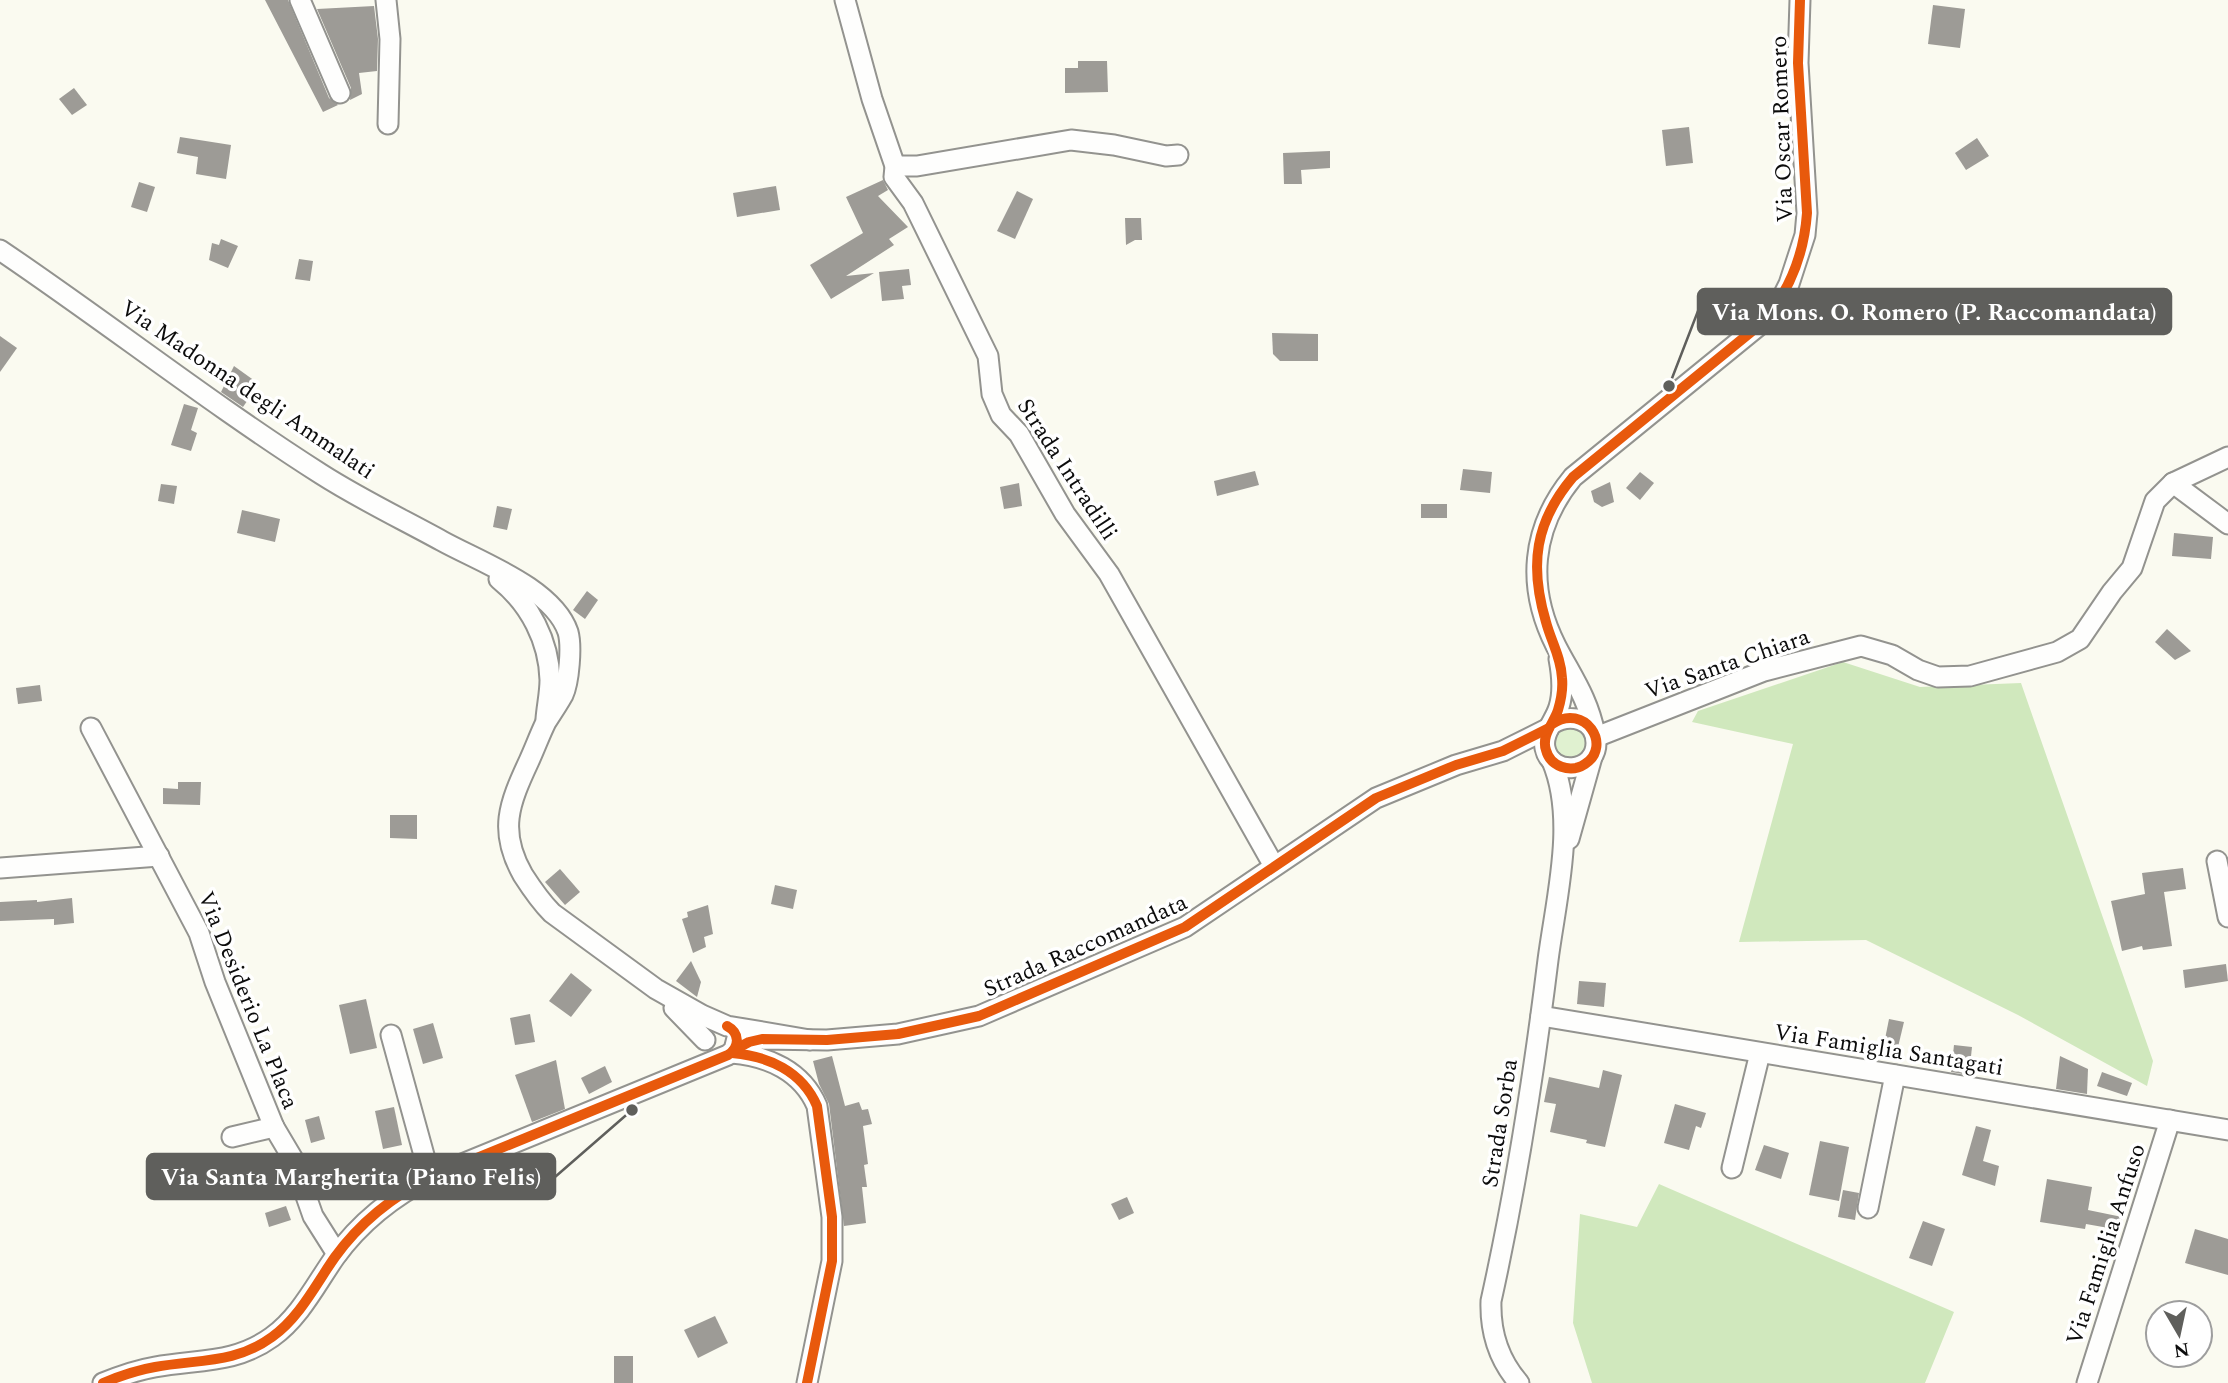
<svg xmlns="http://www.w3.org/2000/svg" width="2228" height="1383" viewBox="0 0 2228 1383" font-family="Spectral,serif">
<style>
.green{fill:#e0f1d0}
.forest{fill:#d0e8bd}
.building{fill:#9d9b96}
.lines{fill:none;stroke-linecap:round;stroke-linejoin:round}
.minor-casing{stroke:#93938f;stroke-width:23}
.minor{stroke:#fefefd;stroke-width:19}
.cycleway-casing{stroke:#fff;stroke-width:15}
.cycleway{stroke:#e8590c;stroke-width:10}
.labels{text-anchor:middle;stroke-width:7;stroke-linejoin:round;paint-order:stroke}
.street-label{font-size:23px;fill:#0c0c0c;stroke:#fff}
.leader{fill:none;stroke:#5f5f5c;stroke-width:2.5}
.callout-dot{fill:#5f5f5c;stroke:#fff;stroke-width:2.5}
.callout{fill:#5f5f5c;stroke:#5f5f5c;stroke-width:2.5}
.callout-label{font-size:24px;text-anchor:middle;font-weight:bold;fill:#fff}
</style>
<rect width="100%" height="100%" fill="#fafaf0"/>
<circle class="green" cx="1570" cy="743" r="16"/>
<g class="forest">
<polygon points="1843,662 1920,687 2021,683 2153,1061 2147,1086 2018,1015 1866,940 1739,942 1793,744 1692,722 1698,711"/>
<polygon points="1659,1184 1954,1312 1925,1383 1592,1383 1573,1323 1580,1214 1637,1227"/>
</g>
<g class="building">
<polygon points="265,0 288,0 329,98 338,105 323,112"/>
<polygon points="1933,5 1965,9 1960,48 1928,44"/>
<polygon points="374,6 378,39 377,71 359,73 362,94 350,100 351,88 317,9"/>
<polygon points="1078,61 1107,61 1108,92 1065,93 1065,68 1078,68"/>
<polygon points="74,88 87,105 72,115 59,99"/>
<polygon points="1689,127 1693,163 1666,166 1662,130"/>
<polygon points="180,137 231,145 226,179 196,174 198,157 177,153"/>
<polygon points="1977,138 1989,156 1966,170 1955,153"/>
<polygon points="1330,151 1330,168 1301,170 1302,184 1284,184 1283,153"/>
<polygon points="883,180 888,190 878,196 908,227 889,239 894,245 846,276 874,273 831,299 810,265 863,233 846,197"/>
<polygon points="139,182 155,187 147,212 131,207"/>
<polygon points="776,186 780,210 737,217 733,193"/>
<polygon points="1017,191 1033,199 1015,239 997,231"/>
<polygon points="1125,218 1141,218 1142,240 1135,240 1126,245"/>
<polygon points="221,239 238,246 228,268 209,260 212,243 219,245"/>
<polygon points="299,259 313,261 310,281 295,279"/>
<polygon points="909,269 911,285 902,286 904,299 882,301 879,272"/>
<polygon points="1272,333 1318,334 1318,361 1280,361 1273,354"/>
<polygon points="0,336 17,348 0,372"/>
<polygon points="234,366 259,384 243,407 221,392"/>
<polygon points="184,404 198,408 191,430 197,433 191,451 171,445"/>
<polygon points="1463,469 1492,472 1490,493 1460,490"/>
<polygon points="1255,471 1259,485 1217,496 1214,481"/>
<polygon points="1640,472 1654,483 1640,500 1626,488"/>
<polygon points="1610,482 1614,502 1602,507 1594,502 1591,491"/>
<polygon points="1019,483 1022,506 1004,509 1000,487"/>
<polygon points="161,484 177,486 174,504 158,501"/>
<rect x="1421" y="504" width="26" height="14"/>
<polygon points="497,506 512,509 507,530 493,527"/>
<polygon points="242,510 280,519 275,542 237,533"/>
<polygon points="2174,533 2213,537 2211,559 2172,556"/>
<polygon points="587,591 598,600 585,619 573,610"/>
<polygon points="2167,629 2191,651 2175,660 2155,642"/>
<polygon points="40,685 42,701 18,704 16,688"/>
<polygon points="178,782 201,782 200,805 163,804 163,788 178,789"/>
<polygon points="390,815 417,815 417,839 390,838"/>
<polygon points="2183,868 2186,889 2164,892 2172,946 2143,950 2142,946 2122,951 2111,901 2145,894 2142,873"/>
<polygon points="560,869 580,892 565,905 545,882"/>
<polygon points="775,885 797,890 793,909 771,904"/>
<polygon points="72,898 74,923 54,925 54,919 0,921 0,902 37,900 37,902"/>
<polygon points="708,905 713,934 704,937 706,947 693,953 682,919 688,917 687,912"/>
<polygon points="691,961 701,982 697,997 676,981"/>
<polygon points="2226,964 2228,981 2185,988 2183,970"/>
<polygon points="571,973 592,990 571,1017 549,1001"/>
<polygon points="1579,981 1606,983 1604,1007 1577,1004"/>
<polygon points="366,999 377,1048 350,1054 339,1005"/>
<polygon points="530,1014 535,1042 515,1045 510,1018"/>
<polygon points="1889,1019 1904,1022 1898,1047 1884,1044"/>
<polygon points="433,1023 443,1058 423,1064 413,1029"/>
<polygon points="1954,1045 1972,1047 1969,1075 1951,1072"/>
<polygon points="832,1056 845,1106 859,1102 862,1110 868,1109 872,1124 863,1126 868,1164 864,1165 867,1187 862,1187 866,1223 844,1226 829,1104 819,1084 813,1061"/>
<polygon points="2060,1056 2088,1069 2087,1094 2056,1089"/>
<polygon points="556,1060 565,1109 532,1122 515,1075"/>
<polygon points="605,1066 612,1082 589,1094 581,1078"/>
<polygon points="1603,1070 1622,1075 1605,1147 1586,1143 1587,1140 1550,1132 1556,1104 1544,1102 1549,1077 1599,1088"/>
<polygon points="2102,1072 2132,1083 2127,1096 2097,1086"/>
<polygon points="1675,1104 1706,1113 1701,1128 1696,1126 1689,1150 1664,1143"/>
<polygon points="394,1107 402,1145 383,1149 375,1111"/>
<polygon points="319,1116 325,1139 311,1143 305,1120"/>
<polygon points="1976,1126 1991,1130 1983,1161 1999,1166 1995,1186 1962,1175"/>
<polygon points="1820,1141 1849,1147 1839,1201 1809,1195"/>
<polygon points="1764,1145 1789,1153 1781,1179 1755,1170"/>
<polygon points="2047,1179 2092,1187 2088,1210 2122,1217 2120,1230 2086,1224 2085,1229 2040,1222"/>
<polygon points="1843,1190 1859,1193 1855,1220 1838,1217"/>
<polygon points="1127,1197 1134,1213 1119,1220 1111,1204"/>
<polygon points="286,1206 291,1220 269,1227 265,1213"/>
<polygon points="1923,1221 1945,1229 1932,1266 1909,1258"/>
<polygon points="2195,1229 2228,1239 2228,1275 2185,1263"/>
<polygon points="715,1316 728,1343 698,1358 684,1330"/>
<rect x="614" y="1356" width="19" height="27"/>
</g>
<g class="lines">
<g class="minor-casing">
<g id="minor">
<polyline points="300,0 340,93"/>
<polyline points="386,0 390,39 388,124"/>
<polyline points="845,0 872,99 895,166 894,177 913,203 988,356 992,394 1001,415 1019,434 1065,514 1109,574 1274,866"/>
<polyline points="895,166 917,166 1071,140 1114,145 1166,156 1178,155"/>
<path d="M 0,250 C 108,323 211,404 321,474 C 360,499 402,519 442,541 C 480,562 553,588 568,632 C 572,646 569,682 563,695 C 558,704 552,713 546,722 C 540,734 535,748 529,761 C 509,804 498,831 523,875 C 532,889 540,901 552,913 L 656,989 L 702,1015 L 727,1026 L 810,1040"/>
<polyline points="2173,483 2228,524"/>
<path d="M 499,579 C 530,604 549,641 550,680 C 550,693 547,706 546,719"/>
<path d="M 1552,724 C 1569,713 1596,718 1596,743 C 1596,773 1551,777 1545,748 C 1542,733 1555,721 1559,707 C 1564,691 1562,675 1559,659"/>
<polyline points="91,728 199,933 215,982 274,1127 293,1159 313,1216 337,1254"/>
<path d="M 1595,734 C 1588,698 1572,677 1556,646 C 1526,587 1531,528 1573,477 L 1762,323 L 1779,304 L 1789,284 L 1805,235 L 1807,213 L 1798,63 L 1800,0"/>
<polyline points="1596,737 1764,671 1861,646 1892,655 1918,670 1938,677 1970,676 2057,652 2080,639 2112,592 2132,568 2155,501 2173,483 2228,457"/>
<polyline points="1569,839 1592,757"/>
<polyline points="2217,861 2228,917"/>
<polyline points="0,868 159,856"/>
<polyline points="674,1008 705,1040"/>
<polyline points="1541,1016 2228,1130"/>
<polyline points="391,1035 430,1177"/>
<polyline points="734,1050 749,1042 762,1039 827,1040 898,1034 979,1016 1185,927 1376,798 1456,765 1503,751 1549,728"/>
<path d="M 732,1053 C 768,1056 802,1071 817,1106 L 832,1217 L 832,1261 L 807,1383"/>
<polyline points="232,1137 274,1127"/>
<polyline points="1732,1168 1760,1053"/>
<polyline points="1868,1208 1895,1075"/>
<path d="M 103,1383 C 120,1376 137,1370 155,1367 C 198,1359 235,1364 272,1337 C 300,1317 316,1284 335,1257 C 361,1221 393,1196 433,1176 L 728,1055 L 734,1050 L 737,1038"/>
<path d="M 1519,1383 C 1498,1359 1490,1332 1491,1301 C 1516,1188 1534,1074 1548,960 C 1556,898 1577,820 1552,761"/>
<polyline points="2087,1383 2170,1120"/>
</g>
</g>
<use href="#minor" class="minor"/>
<g class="cycleway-casing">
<g id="cycleway">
<path d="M 1552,724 C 1585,702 1613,746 1585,764 C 1570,774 1550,766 1546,750 C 1541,735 1554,723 1558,710 C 1561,700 1563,688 1562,678 C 1561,657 1551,641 1546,622 C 1529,565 1535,522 1573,477 L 1762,323 C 1789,292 1804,255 1807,213 L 1798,63 L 1800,0"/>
<polyline points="734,1050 749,1042 762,1039 827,1040 898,1034 979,1016 1185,927 1376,798 1456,765 1503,751 1549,728"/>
<path d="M 732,1053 C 768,1056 802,1071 817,1106 L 832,1217 L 832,1261 L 807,1383"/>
<path d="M 103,1383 C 120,1376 137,1370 155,1367 C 198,1359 235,1364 272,1337 C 300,1317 316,1284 335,1257 C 361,1221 393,1196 433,1176 L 728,1055 C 740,1047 740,1033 727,1026"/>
</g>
</g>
<use href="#cycleway" class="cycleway"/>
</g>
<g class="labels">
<g class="street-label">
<text transform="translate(1781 129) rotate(-92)" y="8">Via Oscar Romero</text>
<text transform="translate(248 389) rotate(34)" y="8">Via Madonna degli Ammalati</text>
<text transform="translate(1068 469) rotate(57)" y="8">Strada Intradilli</text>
<text transform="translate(1727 663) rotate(-19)" y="8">Via Santa Chiara</text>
<text transform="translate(1085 945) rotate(-24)" y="8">Strada Raccomandata</text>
<text transform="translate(249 1000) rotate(68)" y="8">Via Desiderio La Placa</text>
<text transform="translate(1889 1049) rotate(9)" y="8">Via Famiglia Santagati</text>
<text transform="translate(1499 1123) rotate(-81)" y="8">Strada Sorba</text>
<text transform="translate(2105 1244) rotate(-72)" y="8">Via Famiglia Anfuso</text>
</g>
</g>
<path class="leader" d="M1669 386L1698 311M632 1110L555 1177"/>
<g class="callout-dot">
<circle cx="1669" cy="386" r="7"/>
<circle cx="632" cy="1110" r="7"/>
</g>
<g class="callout">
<rect x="1698" y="289" width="473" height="45" rx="7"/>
<rect x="147" y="1154" width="408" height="45" rx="7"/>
</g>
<g class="callout-label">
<text x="1934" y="320">Via Mons. O. Romero (P. Raccomandata)</text>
<text x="351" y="1185">Via Santa Margherita (Piano Felis)</text>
</g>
<g transform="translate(2179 1334) rotate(171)"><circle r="33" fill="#ffffff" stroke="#9e9e9e" stroke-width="2"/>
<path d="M0-5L12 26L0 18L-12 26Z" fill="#5f5f5c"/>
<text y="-10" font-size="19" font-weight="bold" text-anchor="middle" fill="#0c0c0c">N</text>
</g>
</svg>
